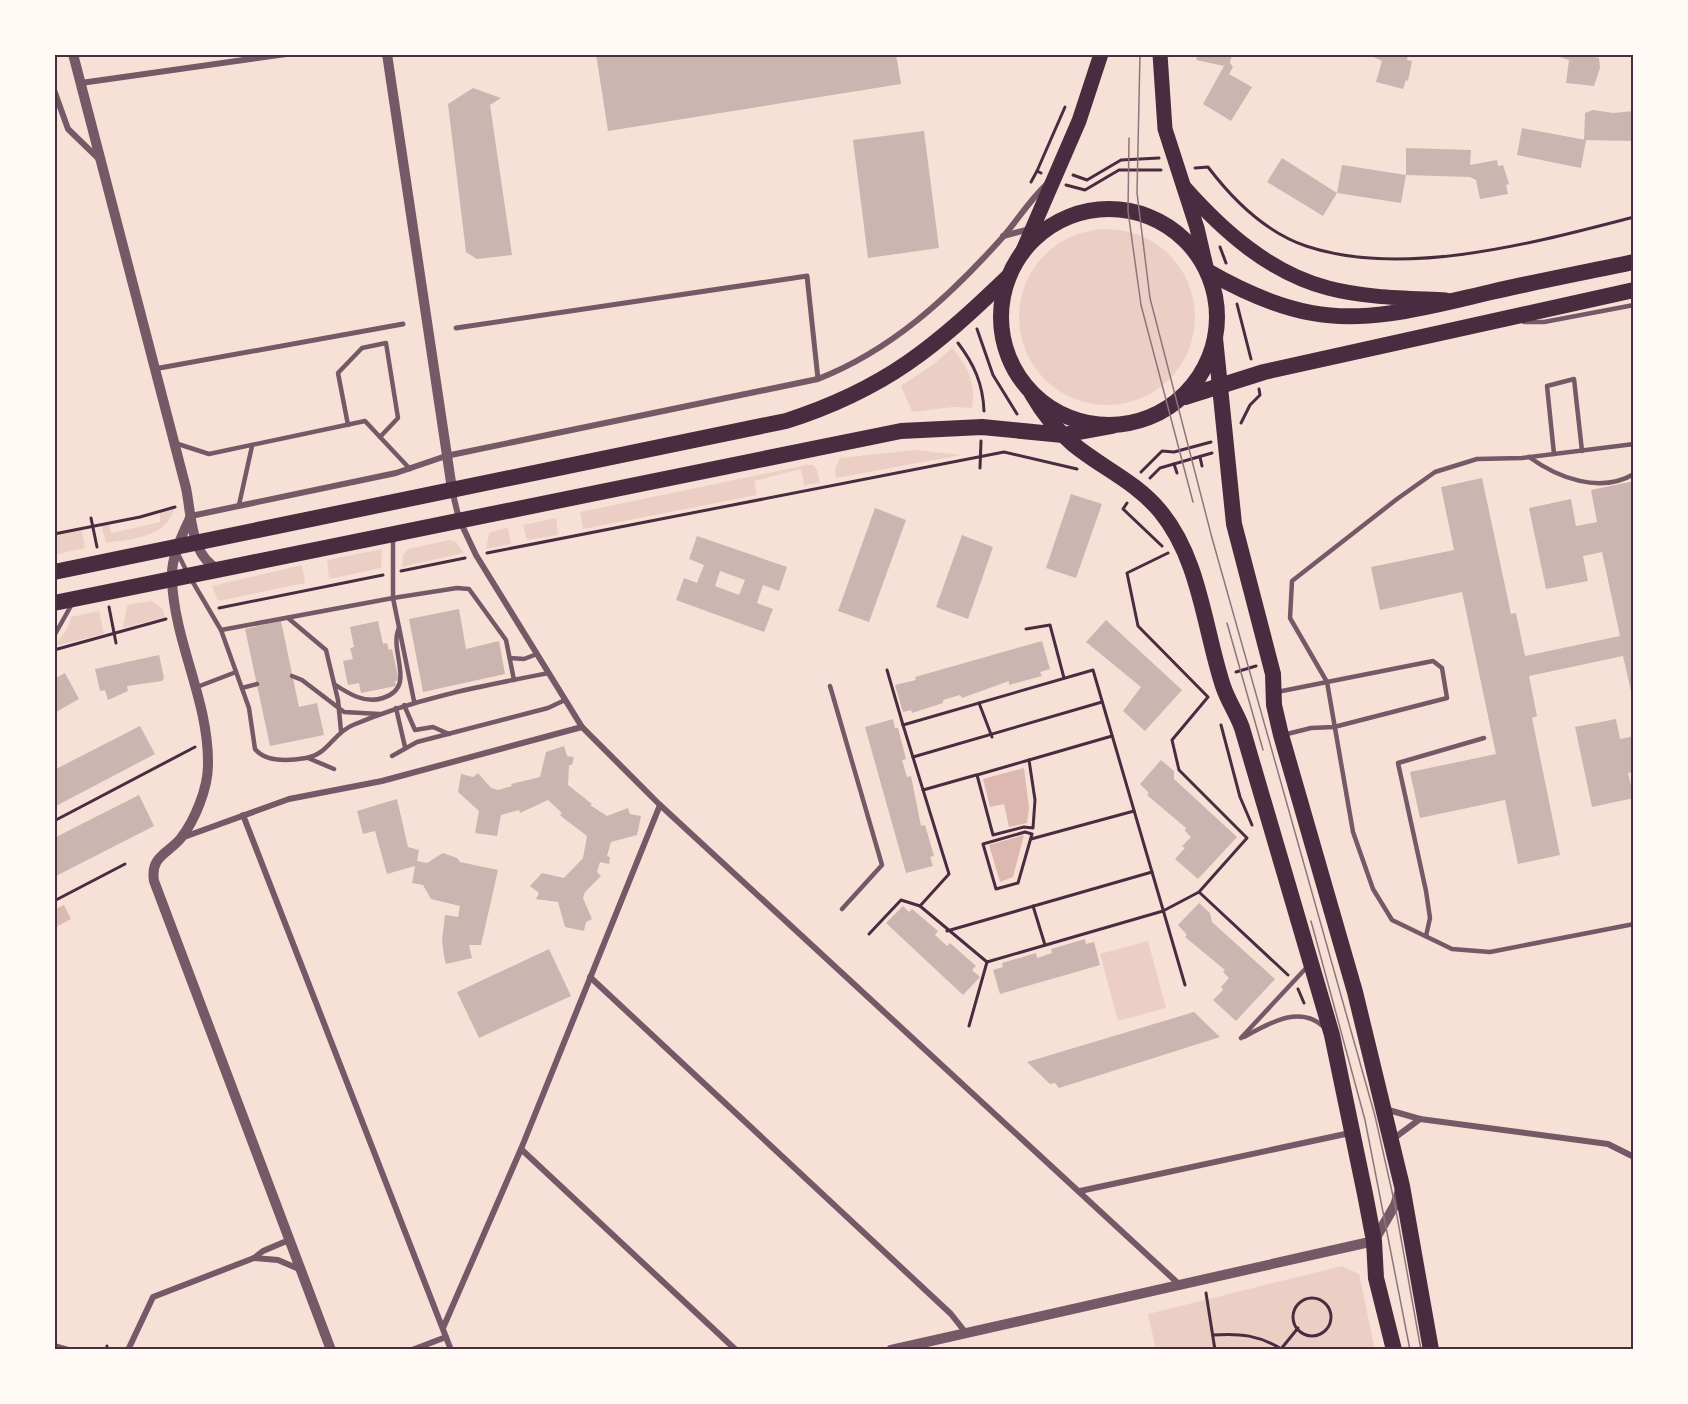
<svg xmlns="http://www.w3.org/2000/svg" width="1688" height="1404" viewBox="0 0 1688 1404" font-family="'Roboto Condensed',sans-serif">
<style>
.green{fill:#ebcfc5}
.water{fill:#dcb8b0}
.building{fill:#ccb4b1;fill-rule:evenodd}
.lines{fill:none;stroke-linecap:round;stroke-linejoin:round}
.path{stroke:#4a2c40;stroke-width:3}
.service{stroke:#755966;stroke-width:4.5}
.pedestrian{stroke:#755966;stroke-width:5}
.minor{stroke:#755966;stroke-width:6}
.tertiary{stroke:#755966;stroke-width:10}
.primary{stroke:#4a2c40;stroke-width:15}
.trunk{stroke:#4a2c40;stroke-width:16}
.tram{stroke:#8f747c;stroke-width:1.5}
.neatline{fill:none;stroke:#4a2c40;stroke-width:2}
</style>
<rect width="100%" height="100%" fill="#f7e1d7"/>
<g class="green">
<circle cx="1107" cy="317" r="88"/>
<path d="M 952,348 C 967,364 977,385 972,408 L 954,407 L 912,412 L 901,386 L 934,364 Z"/>
<polygon points="916,450 961,455 836,478 835,469 840,458"/>
<polygon points="806,465 813,465 817,470 820,483 804,485 801,469 754,481 757,495 583,529 580,512"/>
<path d="M 175,507 C 167,538 132,539 106,543 L 101,524 L 109,523 L 111,533 L 160,522 L 160,510 Z"/>
<polygon points="556,518 558,535 527,540 523,525"/>
<polygon points="508,527 511,544 486,549 489,533"/>
<polygon points="81,528 85,548 54,555 54,534"/>
<polygon points="449,540 456,542 464,553 402,567 403,555 408,549"/>
<polygon points="382,549 381,568 329,579 327,560"/>
<polygon points="302,565 305,583 218,601 212,586"/>
<polygon points="151,601 162,608 165,617 123,628 127,605"/>
<polygon points="99,611 104,634 54,646 68,628 71,617"/>
<polygon points="1148,941 1166,1008 1118,1021 1100,954"/>
<polygon points="1342,1266 1359,1274 1375,1350 1156,1350 1148,1314"/>
</g>
<g class="water">
<polygon points="1024,768 1029,808 1027,823 1009,827 1004,804 990,807 983,779"/>
<polygon points="1024,835 1013,877 1000,882 989,845"/>
<polygon points="64,905 71,919 54,928 54,910"/>
</g>
<g class="building">
<polygon points="596,54 896,54 901,84 608,131"/>
<polygon points="1198,54 1232,54 1230,63 1233,67 1229,74 1252,87 1231,121 1203,104 1224,66 1196,60"/>
<polygon points="1367,54 1408,54 1407,60 1412,61 1408,81 1406,80 1403,89 1376,82 1382,61"/>
<polygon points="1551,54 1594,54 1594,57 1599,58 1600,68 1594,86 1566,83 1569,60"/>
<polygon points="473,88 501,98 490,105 512,255 477,259 466,252 448,104"/>
<polygon points="1593,110 1613,113 1634,111 1634,141 1584,140 1585,113"/>
<polygon points="1522,128 1586,140 1581,168 1517,155"/>
<polygon points="924,131 939,248 868,258 853,140"/>
<polygon points="1406,148 1471,150 1470,165 1497,160 1498,166 1503,165 1509,184 1506,185 1508,194 1480,199 1476,180 1470,177 1406,175"/>
<polygon points="1282,158 1337,193 1342,165 1406,175 1401,203 1337,193 1323,216 1267,182"/>
<polygon points="1482,478 1511,614 1516,613 1525,656 1620,636 1602,552 1583,556 1588,581 1546,589 1529,508 1571,499 1576,526 1597,522 1591,490 1634,481 1634,704 1623,656 1529,676 1537,716 1532,718 1560,855 1518,864 1505,800 1420,818 1410,772 1496,754 1462,592 1380,610 1371,567 1454,550 1441,487"/>
<polygon points="1071,494 1102,504 1076,578 1046,568"/>
<polygon points="875,508 906,520 869,622 838,611"/>
<polygon points="962,535 993,547 968,619 936,607"/>
<path d="M 697,536 L 787,567 L 779,591 L 763,585 L 757,603 L 773,609 L 764,632 L 676,600 L 684,578 L 697,583 L 704,565 L 689,559 ZM 720,571 L 745,580 L 739,595 L 715,586 Z"/>
<polygon points="459,609 466,649 499,641 505,674 423,692 409,619"/>
<polygon points="1106,620 1182,690 1145,731 1123,711 1141,687 1086,642"/>
<polygon points="281,621 299,707 317,703 324,735 270,746 245,629"/>
<polygon points="378,621 383,644 387,643 389,650 392,649 399,681 395,681 396,686 361,693 359,683 348,685 343,661 353,659 350,648 354,647 350,627"/>
<polygon points="1042,641 1050,669 1040,672 1042,676 1009,685 1009,681 962,698 960,695 943,700 943,703 912,713 911,710 903,712 895,685 916,680 915,677"/>
<polygon points="159,655 164,678 162,681 127,686 128,691 108,700 105,690 100,691 95,669"/>
<polygon points="65,673 79,699 54,713 54,679"/>
<polygon points="893,719 895,728 898,728 906,759 902,760 907,777 911,776 921,826 925,825 934,856 930,857 933,866 906,873 865,727"/>
<polygon points="1616,719 1620,739 1634,736 1634,772 1628,773 1634,798 1592,807 1575,727"/>
<polygon points="140,726 155,754 54,807 54,770"/>
<polygon points="564,746 567,756 574,757 572,765 569,765 568,785 592,804 590,805 607,816 628,808 630,814 641,816 637,835 611,842 607,856 610,857 609,864 600,862 597,872 601,876 585,892 583,898 592,919 586,922 584,931 565,927 558,902 536,899 539,893 530,886 542,873 564,878 583,858 587,836 566,820 560,815 562,813 548,800 520,813 519,810 501,815 497,836 475,833 479,811 458,792 461,774 473,777 478,773 491,788 498,790 512,786 511,784 540,777 546,752"/>
<polygon points="1161,760 1174,771 1174,779 1237,837 1198,879 1175,859 1185,848 1182,846 1191,837 1185,831 1186,828 1147,795 1149,793 1140,784"/>
<polygon points="139,795 154,826 54,877 54,838"/>
<polygon points="397,799 408,847 419,850 417,861 427,863 443,853 457,858 460,862 498,870 481,945 469,945 472,958 446,964 444,956 442,941 445,915 458,917 460,906 431,899 423,885 412,883 415,866 387,874 375,831 363,834 357,811"/>
<polygon points="1199,903 1210,913 1212,922 1275,979 1236,1021 1213,1000 1223,990 1221,987 1229,978 1223,972 1225,970 1185,937 1187,935 1178,925"/>
<polygon points="903,906 909,912 912,909 938,931 935,935 947,946 950,943 976,966 972,970 980,977 963,995 886,923"/>
<polygon points="1085,939 1086,944 1094,942 1100,965 1000,994 993,970 1003,967 1002,963 1036,953 1037,958 1052,953 1051,949"/>
<polygon points="549,949 571,996 479,1038 457,992"/>
<polygon points="1194,1012 1220,1037 1059,1088 1055,1083 1050,1084 1027,1062"/>
</g>
<g class="lines">
<g class="path">
<path d="M 1195,168 L 1208,167 C 1233,200 1265,232 1306,246 C 1403,279 1537,242 1634,217"/>
<polyline points="1037,171 1065,107"/>
<polyline points="1073,175 1087,180 1121,160 1159,158"/>
<polyline points="1031,182 1037,171 1041,173"/>
<polyline points="1066,185 1085,190 1119,170 1161,170"/>
<polyline points="1220,247 1226,263"/>
<polyline points="1237,304 1251,359"/>
<polyline points="977,329 993,375 1017,414"/>
<path d="M 958,343 C 974,364 983,384 984,411"/>
<polyline points="1241,423 1250,405 1260,395 1259,389"/>
<polyline points="1200,457 1202,466"/>
<polyline points="1174,464 1177,473"/>
<polyline points="980,468 981,441"/>
<polyline points="1141,472 1162,451 1174,452 1211,442"/>
<polyline points="1150,478 1160,468 1212,453"/>
<polyline points="1127,503 1123,509 1162,546"/>
<polyline points="91,518 97,547"/>
<polyline points="54,534 140,517 175,507"/>
<polyline points="487,553 1004,452 1077,469"/>
<polyline points="1168,553 1127,573 1138,626 1208,697 1172,740 1179,770 1247,838 1199,892 1288,975"/>
<polyline points="401,571 465,558"/>
<polyline points="109,607 116,643"/>
<polyline points="219,608 383,575"/>
<polyline points="1026,629 1050,625 1064,678"/>
<polyline points="54,650 166,619"/>
<polyline points="887,670 903,725"/>
<polyline points="1236,672 1256,666"/>
<polyline points="979,703 992,737"/>
<polyline points="1221,725 1240,797 1252,825"/>
<polyline points="913,757 1102,702"/>
<polygon points="1029,760 1035,800 1033,828 1024,827 993,835 977,775"/>
<polyline points="1029,760 1112,736"/>
<polyline points="923,790 976,775"/>
<polyline points="54,821 195,747"/>
<polygon points="1025,832 1032,834 1018,883 996,889 983,844"/>
<polyline points="1031,839 1134,811"/>
<polyline points="54,901 125,864"/>
<polyline points="1033,906 1045,945"/>
<polyline points="947,931 1152,872"/>
<polyline points="869,934 901,900 920,906"/>
<polyline points="1185,985 1093,670 903,725 949,874 920,906 987,962 1163,911 1199,892"/>
<polyline points="1298,989 1304,1003"/>
<polyline points="969,1026 987,962"/>
<polyline points="1206,1293 1215,1350"/>
<circle cx="1312" cy="1317" r="19"/>
<path d="M 1213,1335 C 1240,1333 1259,1335 1283,1350"/>
<polyline points="1281,1349 1298,1328"/>
<polyline points="106,1350 107,1346"/>
</g>
<g class="service">
<polyline points="1524,322 1544,322 1634,305"/>
<polyline points="348,425 338,373 362,348 386,343 398,418 380,437"/>
<polyline points="175,443 209,454 365,421 410,469"/>
<polyline points="1554,454 1547,386 1574,379 1582,451"/>
<path d="M 1529,457 C 1558,478 1600,494 1634,474"/>
<polyline points="239,505 252,446"/>
<polyline points="393,539 393,598 414,701"/>
<polyline points="177,552 187,572"/>
<path d="M 191,579 L 221,630 L 249,708 L 255,749 C 266,763 289,761 306,758 C 329,754 333,733 353,725 C 416,698 482,686 549,673"/>
<polyline points="288,618 326,650 338,700 341,731"/>
<polyline points="221,630 393,598 457,588 469,589 506,640 514,680"/>
<polyline points="54,636 72,604"/>
<polyline points="510,658 524,659 537,654"/>
<polyline points="292,676 302,680 344,712 380,714"/>
<path d="M 334,684 C 349,694 365,704 383,698 C 418,687 388,651 399,628"/>
<polyline points="830,686 882,865 842,909"/>
<polyline points="197,687 236,672"/>
<polyline points="242,688 257,684"/>
<polyline points="1277,692 1327,682 1353,832 1373,889 1392,920 1452,949 1490,952 1634,924"/>
<polyline points="404,705 415,730 433,727 449,734"/>
<polyline points="396,708 405,747"/>
<polyline points="1283,735 1311,728 1334,727 1447,698 1442,668 1433,661 1327,682 1290,618 1292,581 1397,499 1435,472 1477,459 1522,458 1634,444"/>
<polyline points="392,756 417,742 548,708 565,700"/>
<polyline points="308,758 334,769"/>
<polyline points="1426,936 1430,918 1426,891 1398,763 1484,738"/>
<path d="M 1244,1037 C 1268,1024 1299,1004 1324,1027"/>
<polyline points="1241,1038 1307,967"/>
</g>
<g class="pedestrian">
<polyline points="456,328 807,276 818,379"/>
<polyline points="154,369 403,324"/>
</g>
<g class="minor">
<polyline points="81,83 286,54"/>
<polyline points="54,90 68,129 100,160"/>
<polyline points="1003,236 1060,221"/>
<polyline points="452,490 459,519 476,555 582,727 660,805 1181,1286"/>
<path d="M 191,516 L 396,473 L 446,456 L 818,379 C 892,350 949,297 1002,238 C 1017,221 1029,201 1046,185"/>
<polyline points="243,815 451,1350"/>
<polyline points="184,837 289,799 382,781 582,727"/>
<polyline points="590,977 951,1314 966,1333"/>
<polyline points="1385,1109 1420,1119 1608,1144 1634,1157"/>
<polyline points="1393,1139 1420,1119"/>
<polyline points="521,1149 736,1350"/>
<polyline points="1080,1191 1350,1133"/>
<polyline points="254,1258 278,1260 299,1269"/>
<polyline points="443,1328 521,1149 660,805"/>
<polyline points="54,1346 68,1350"/>
<polyline points="128,1350 153,1297 254,1258 263,1251 289,1240"/>
<polyline points="412,1350 446,1337"/>
</g>
<g class="tertiary">
<path d="M 73,54 L 186,488 C 192,517 190,555 219,570"/>
<polyline points="387,54 452,489"/>
<path d="M 191,516 C 182,535 170,559 172,581 C 175,644 209,701 208,765 C 208,788 195,820 181,838 C 168,854 150,856 154,881 L 331,1350"/>
<polyline points="891,1350 1374,1241 1395,1205 1401,1187"/>
</g>
<g class="primary">
<polyline points="1160,54 1165,129 1197,228 1207,271"/>
<path d="M 1184,187 C 1223,231 1270,273 1328,288 C 1366,298 1407,298 1446,300"/>
<polyline points="1021,255 1079,121 1101,54"/>
</g>
<g class="trunk">
<circle cx="1109" cy="317" r="108"/>
<path d="M 1207,271 C 1240,290 1274,306 1312,313 C 1370,324 1434,305 1491,292 C 1539,281 1586,272 1634,262"/>
<polyline points="1215,338 1234,524 1273,674 1274,705 1281,735 1355,992 1402,1186 1431,1350"/>
<path d="M 1032,394 C 1043,413 1056,430 1073,444 C 1102,468 1135,481 1160,511 C 1200,559 1204,628 1223,686 C 1228,701 1237,714 1242,728 L 1332,1035 L 1365,1194 L 1374,1241 L 1376,1278 L 1394,1350"/>
<polyline points="1185,397 1264,372 1634,290"/>
<path d="M 54,572 L 786,421 C 886,389 935,347 1009,276"/>
<polyline points="54,603 901,431 982,427 1063,435 1112,426"/>
</g>
<g class="tram">
<polyline points="1140,54 1137,193 1150,298 1212,538 1375,1116 1395,1205 1421,1350"/>
<polyline points="1129,138 1128,211 1141,305 1193,502"/>
<polyline points="1227,623 1263,750"/>
<polyline points="1311,921 1365,1120 1410,1350"/>
</g>
</g>
<rect width="1688" height="1404" fill="none" stroke="#fffaf5" stroke-width="111"/>
<rect x="56" y="56" width="1576" height="1292" class="neatline"/>
</svg>
